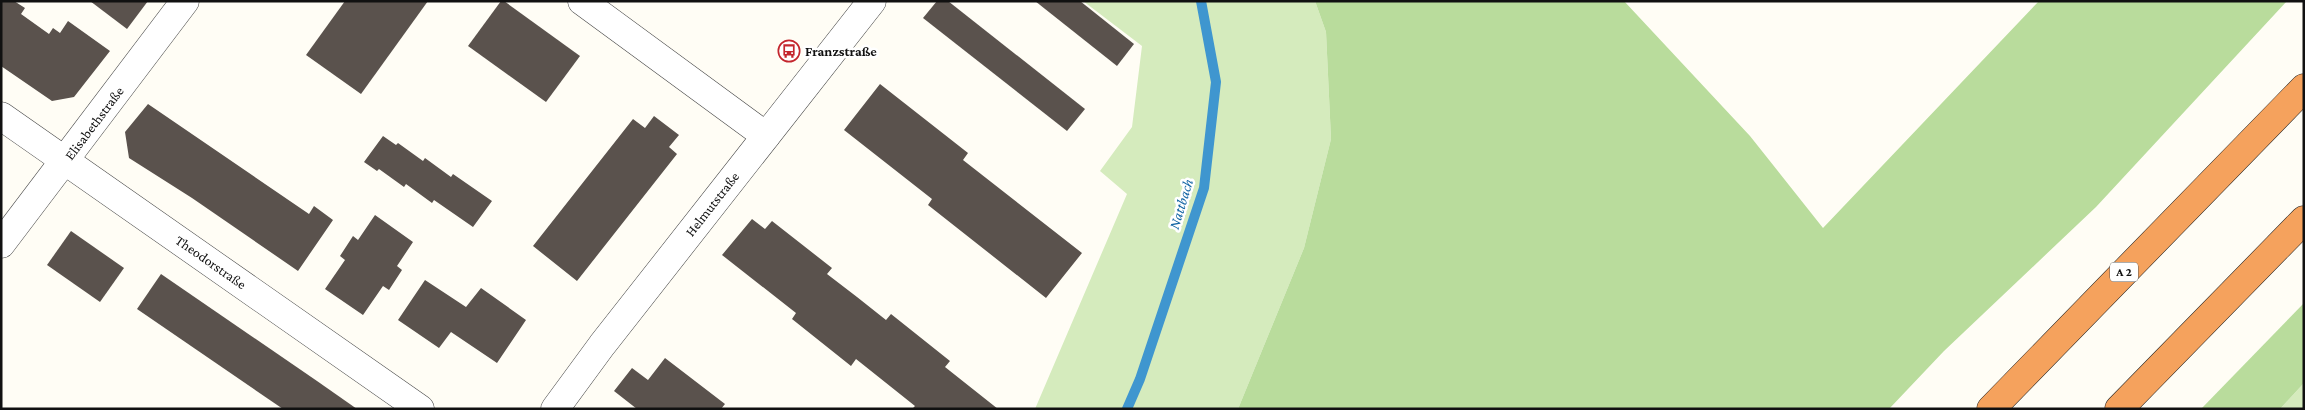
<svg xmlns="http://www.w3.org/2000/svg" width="2305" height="410" viewBox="0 0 2305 410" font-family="'Crimson Pro',serif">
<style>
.green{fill:#d5ebbd}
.forest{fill:#b9dc9c}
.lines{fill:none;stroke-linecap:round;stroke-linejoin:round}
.stream{stroke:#3f96cf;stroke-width:10}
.building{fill:#5a524d}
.street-casing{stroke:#444;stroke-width:29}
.highway-casing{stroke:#222;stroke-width:29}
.street{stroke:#fff;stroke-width:28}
.highway{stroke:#f5a25d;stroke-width:28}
.labels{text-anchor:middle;stroke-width:5;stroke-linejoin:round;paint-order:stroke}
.shield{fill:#fff;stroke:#585858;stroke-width:1}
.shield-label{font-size:12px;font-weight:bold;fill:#111}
.poi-label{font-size:14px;font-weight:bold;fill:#111;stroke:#fff;text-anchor:start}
.street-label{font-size:14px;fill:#111;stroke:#fff}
.water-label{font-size:15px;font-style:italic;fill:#1768a6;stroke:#fff}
</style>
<rect width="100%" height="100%" fill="#fffdf5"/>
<g class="green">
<polygon points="1083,1 1315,1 1326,32 1331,139 1304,248 1238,409 1035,409 1127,194 1100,171 1132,127 1142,46"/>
<polygon points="2304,383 2304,409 2280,409"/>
</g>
<g class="forest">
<polygon points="1315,1 1624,1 1750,136 1823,228 2039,1 2287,1 2096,207 1944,351 1889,409 1238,409 1304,248 1331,139 1326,32"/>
<polygon points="2304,303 2304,383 2280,409 2201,409"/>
</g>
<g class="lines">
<polyline class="stream" points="1127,409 1140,379 1204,188 1216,82 1201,1"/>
</g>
<g class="building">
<polygon points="1,1 14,1 25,8 21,14 49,34 53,28 60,33 68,21 110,51 74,97 52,101 1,66"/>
<polygon points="90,1 148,1 127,29"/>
<polygon points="345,1 428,1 361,94 306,55"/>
<polygon points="501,1 504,1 580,56 546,102 468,46"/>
<polygon points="937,1 948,1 1085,109 1067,131 923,18"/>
<polygon points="1035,1 1080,1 1134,44 1117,66"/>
<polygon points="880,84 968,153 963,160 1082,253 1046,298 928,205 932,199 844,130"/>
<polygon points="148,104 309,214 314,206 333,220 298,271 192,198 129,158 125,132"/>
<polygon points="654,116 679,135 669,147 677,154 577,281 533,246 633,119 645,128"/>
<polygon points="383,136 396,145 398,143 423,161 425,158 451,177 453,174 492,201 473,227 434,200 432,203 406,184 404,187 379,169 377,171 364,162"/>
<polygon points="375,215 413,242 397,266 402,270 389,290 383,286 363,315 325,289 345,260 340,256 353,236 358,240"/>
<polygon points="752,219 765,229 772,221 832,268 827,274 857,297 886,320 891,314 950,361 945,367 998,409 912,409 915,406 856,359 851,366 792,319 796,313 722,255"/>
<polygon points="71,231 124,268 100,302 47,265"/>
<polygon points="161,274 317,381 357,409 283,409 137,309"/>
<polygon points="425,280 466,307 481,288 526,320 497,363 451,332 439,348 398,320"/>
<polygon points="665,358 725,404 721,409 637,409 614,391 632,368 648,380"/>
</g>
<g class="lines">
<g class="street-casing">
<g id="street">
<polyline points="582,1 766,136"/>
<polyline points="1,116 420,409"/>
<polyline points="1,244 185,1"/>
<polyline points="555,409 602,345 872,1"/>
</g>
</g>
<g class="highway-casing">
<g id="highway">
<polyline points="1991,409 2304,88"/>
<polyline points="2119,409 2304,220"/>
</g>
</g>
<use href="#street" class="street"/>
<use href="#highway" class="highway"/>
</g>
<defs>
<g id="bus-ring" transform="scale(1.125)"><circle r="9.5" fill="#fff" stroke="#c4262e" stroke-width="1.5"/><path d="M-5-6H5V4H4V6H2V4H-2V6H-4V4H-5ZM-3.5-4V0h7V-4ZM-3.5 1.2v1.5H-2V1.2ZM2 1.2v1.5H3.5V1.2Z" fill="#c4262e"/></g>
</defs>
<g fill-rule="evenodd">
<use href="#bus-ring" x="789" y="51"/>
</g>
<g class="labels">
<rect class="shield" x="2110" y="262.5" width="28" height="19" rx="4"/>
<g class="shield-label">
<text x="2124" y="276">A 2</text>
</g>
<g class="poi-label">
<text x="805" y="56">Franzstraße</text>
</g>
<g class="street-label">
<text transform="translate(94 123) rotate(-53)" y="5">Elisabethstraße</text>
<text transform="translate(712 204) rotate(-52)" y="5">Helmutstraße</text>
<text transform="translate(211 262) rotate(35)" y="5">Theodorstraße</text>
</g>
<g class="water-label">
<text transform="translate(1181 204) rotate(-73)" y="5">Nattbach</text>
</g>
</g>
<rect width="2305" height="410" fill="none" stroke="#111111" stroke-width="5"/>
</svg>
